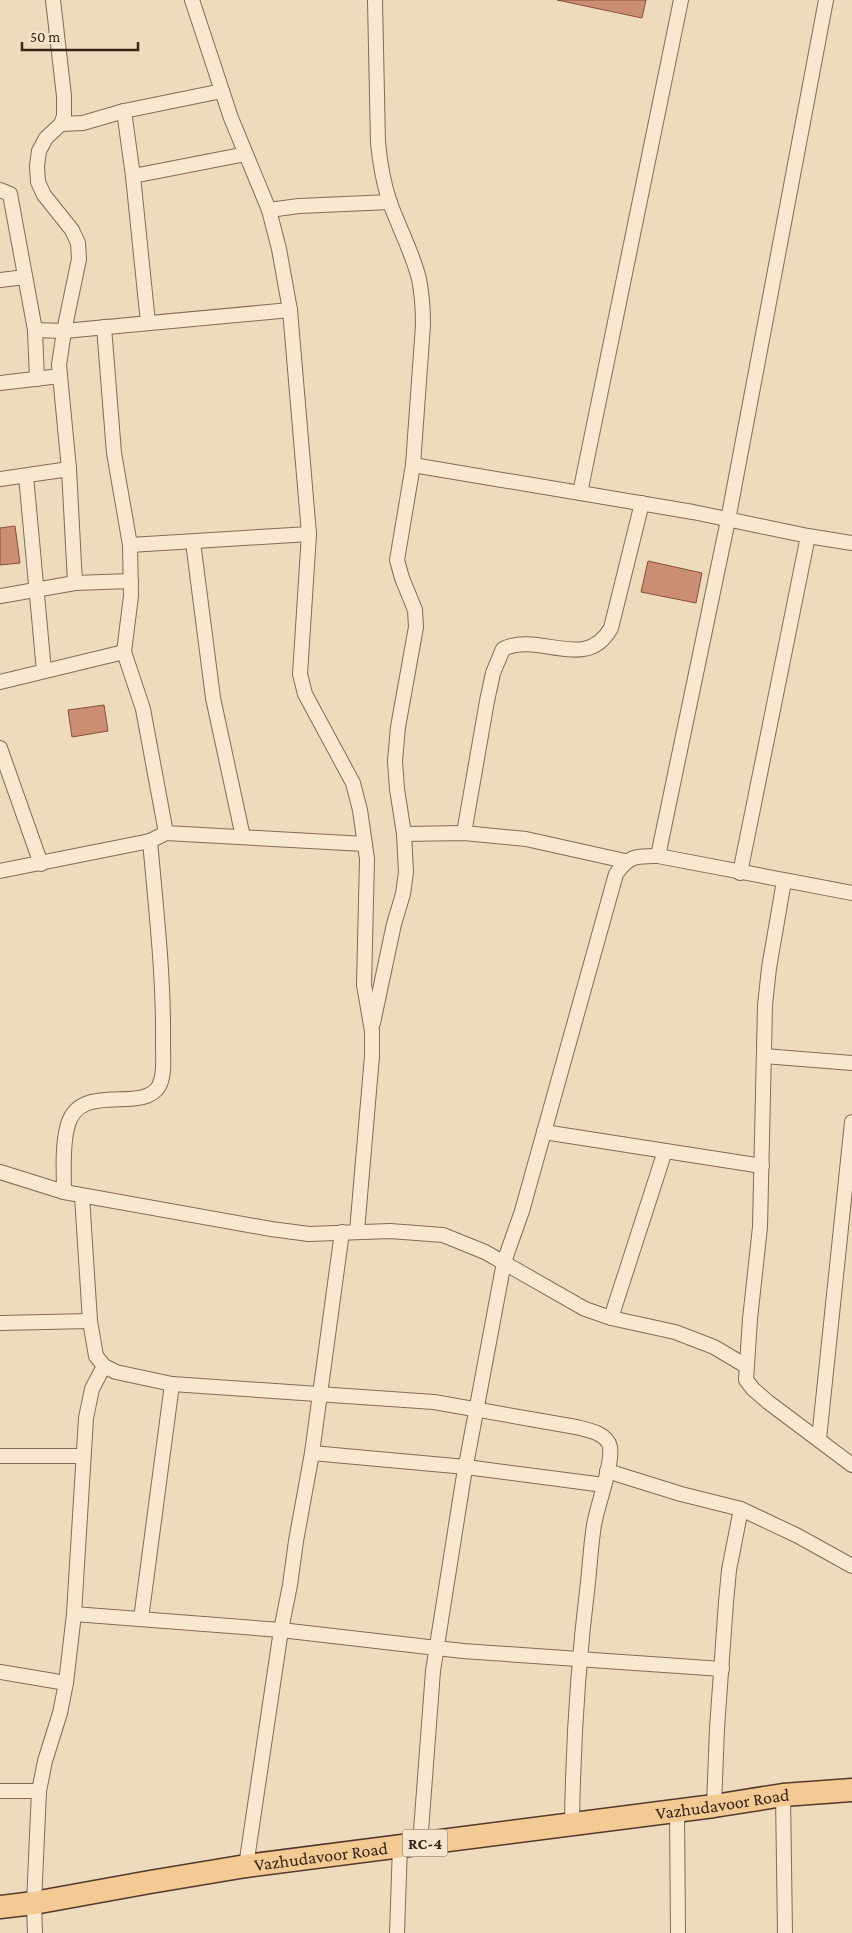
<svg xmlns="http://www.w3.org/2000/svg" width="852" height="1933" viewBox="0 0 852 1933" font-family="'Crimson Pro',serif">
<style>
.building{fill:#cc8e72;stroke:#85513c}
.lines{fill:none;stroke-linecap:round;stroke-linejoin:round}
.street-casing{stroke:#856a56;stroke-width:16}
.primary-casing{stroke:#53392b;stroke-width:25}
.street{stroke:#f9e8d0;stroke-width:14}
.primary{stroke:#f3ca93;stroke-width:22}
.labels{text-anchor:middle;stroke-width:4;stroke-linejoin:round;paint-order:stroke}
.shield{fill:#f5e5cc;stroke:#6e5e50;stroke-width:1}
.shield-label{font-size:16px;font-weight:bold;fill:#34241b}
.street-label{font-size:18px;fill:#34241b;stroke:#f5e5cc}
</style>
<rect width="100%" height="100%" fill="#eedabd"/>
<g class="building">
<polygon points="557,0 646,0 642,18"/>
<polygon points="15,526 20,563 0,565 0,528"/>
<polygon points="648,561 702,573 696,603 641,592"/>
<polygon points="104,705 108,731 72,737 68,710"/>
</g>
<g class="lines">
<g class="street-casing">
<g id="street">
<polyline points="53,0 64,96 64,116 61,124 46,138 39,151 37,166 38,182 44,195 72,230 78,243 79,259 64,331 59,365 69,469 75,583"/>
<polyline points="192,0 231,118 269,210 279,249 290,310 309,534 300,674 305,694 353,783 360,810 367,859 364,985 372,1031 372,1056 357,1231"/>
<polyline points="124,111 133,176 148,323"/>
<polyline points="61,124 83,123 124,111 222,91"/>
<polyline points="133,176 246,154"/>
<polyline points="0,190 10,194 35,330 37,379"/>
<polyline points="269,210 299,206 390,202"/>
<polyline points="0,280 25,277"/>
<polyline points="104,327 114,453 130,545 131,596 124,652 143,709 166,833"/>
<polyline points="35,330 64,331 290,310"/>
<polyline points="0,383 60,376"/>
<polyline points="413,465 693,512 808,536 852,543"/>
<polyline points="26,476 44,671"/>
<polyline points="0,479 69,469"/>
<polyline points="580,493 681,0"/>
<polyline points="193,542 213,698 243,837"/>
<polyline points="130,545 309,534"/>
<polyline points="0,596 75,583 131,581"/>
<polyline points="0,682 124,652"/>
<polyline points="0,748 41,864"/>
<path d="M 464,833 L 487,701 L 493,673 L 503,649 C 540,631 586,673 611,628 L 642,503"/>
<polyline points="404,834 464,833 526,839 625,861"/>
<polyline points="658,856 728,520 826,0"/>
<polyline points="0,871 150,841 166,833 365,844"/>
<polyline points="740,873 808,536"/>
<polyline points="784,881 769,968 765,1005 760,1227 750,1319 746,1380 753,1389 768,1402 852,1465"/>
<path d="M 373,1023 L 394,924 L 403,894 L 406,872 L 404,834 L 397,789 L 395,761 L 398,727 L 416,627 L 415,610 L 402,578 L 397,560 L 413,465 L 423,325 C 423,310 422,294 419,279 C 412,251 398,226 389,200 C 383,181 380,163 378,143 L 375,0"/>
<polyline points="764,1056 852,1063"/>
<polyline points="544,1132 762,1166"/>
<polyline points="0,1172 64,1192 271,1229 309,1234 390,1231 443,1235 485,1252 585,1309 611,1318 675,1332 714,1347 746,1366"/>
<path d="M 64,1192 C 64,1172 62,1149 67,1128 C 78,1079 142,1115 159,1086 C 165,1075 163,1058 163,1045 C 164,977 156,909 150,841"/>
<path d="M 82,1196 L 90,1321 L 96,1356 L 104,1366 L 116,1372 L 172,1384 L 434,1402 L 576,1427 C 588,1430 607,1433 610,1447 C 613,1465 597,1506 594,1525 C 591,1544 590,1563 588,1582 C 578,1663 573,1743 572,1825"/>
<polyline points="611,1318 665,1151"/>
<polyline points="0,1323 90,1321"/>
<polyline points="819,1439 852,1122"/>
<polyline points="312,1453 466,1467 604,1485"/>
<polyline points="0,1456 83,1456"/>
<polyline points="607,1471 681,1494 741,1509 798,1536 852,1566"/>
<polyline points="74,1614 281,1630 463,1651 722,1669"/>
<polyline points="141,1619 172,1384"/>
<polyline points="0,1672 66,1683"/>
<polyline points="0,1791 39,1791"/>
<polyline points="783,1795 785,1933"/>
<polyline points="714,1806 717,1728 726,1602 729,1570 741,1509"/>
<polyline points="677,1810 678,1933"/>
<path d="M 420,1844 L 433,1671 L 463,1481 L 504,1262 L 522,1211 L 616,874 C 629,855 637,856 658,856 L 852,893"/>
<polyline points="246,1866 281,1630 290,1585 296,1541 312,1453 342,1232"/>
<polyline points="35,1933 34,1903 39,1791 45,1761 60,1713 66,1683 74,1614 86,1418 92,1389 104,1366"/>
<polyline points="397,1933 400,1846"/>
</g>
</g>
<g class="primary-casing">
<g id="primary">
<path id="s1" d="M 0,1907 L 34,1903 L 150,1882 L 246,1866 L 714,1806 L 783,1795 L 852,1790"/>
</g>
</g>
<use href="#street" class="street"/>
<use href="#primary" class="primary"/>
</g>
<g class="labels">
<rect class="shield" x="402.5" y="1829.5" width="45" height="27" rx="4"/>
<g class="shield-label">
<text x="425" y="1849">RC-4</text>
</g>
<g class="street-label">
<text dy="6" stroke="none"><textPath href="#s1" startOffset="730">Vazhudavoor Road</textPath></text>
<text dy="6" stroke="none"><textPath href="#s1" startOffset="325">Vazhudavoor Road</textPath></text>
</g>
</g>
<path d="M22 42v8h116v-8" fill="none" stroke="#34241b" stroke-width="2.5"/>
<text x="30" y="42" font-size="15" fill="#34241b" stroke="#f5e5cc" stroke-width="4" paint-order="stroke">50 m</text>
</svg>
